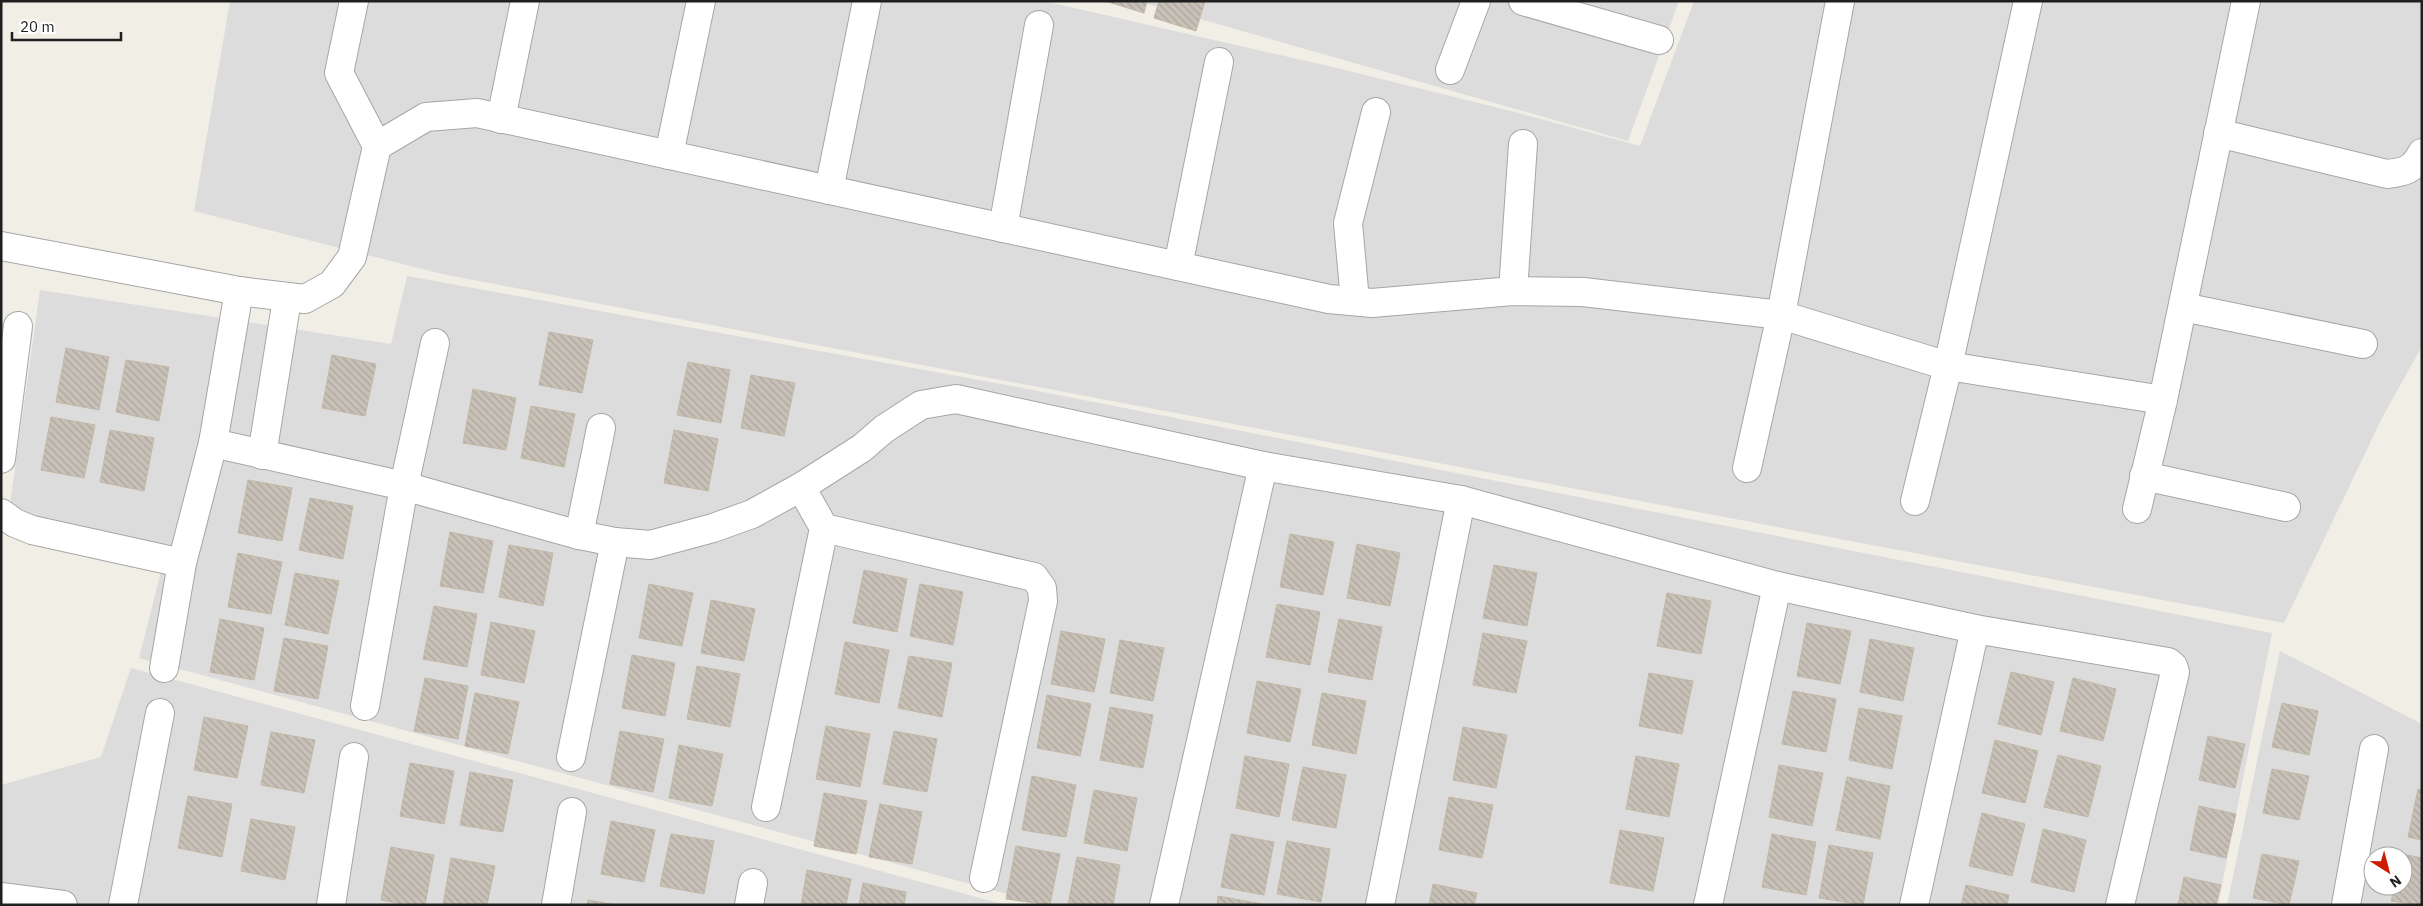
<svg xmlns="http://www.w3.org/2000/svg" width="2423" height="906" viewBox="0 0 2423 906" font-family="'IBM Plex Sans',sans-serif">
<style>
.residential{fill:#dddcdc;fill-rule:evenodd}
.building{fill:url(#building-back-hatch);stroke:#c3b7a6}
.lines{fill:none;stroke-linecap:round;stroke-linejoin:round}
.minor-casing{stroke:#a6a6a6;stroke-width:30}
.minor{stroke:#fff;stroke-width:28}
</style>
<defs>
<pattern id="building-back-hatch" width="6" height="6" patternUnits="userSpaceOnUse" patternTransform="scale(1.25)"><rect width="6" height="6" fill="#c8c1b7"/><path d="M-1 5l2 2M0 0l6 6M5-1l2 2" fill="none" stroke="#aba59d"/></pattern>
</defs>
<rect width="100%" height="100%" fill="#f0eee5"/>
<g class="residential">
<polygon points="230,1 1044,1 1337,68 1511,111 1640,146 1694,1 2422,1 2422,346 2382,418 2284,623 442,274 194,211"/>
<polygon points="1137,1 1679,1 1628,141"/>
<polygon points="407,276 1012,386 2272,633 2218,905 1047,905 139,658 162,568 7,526 40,290 391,344"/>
<path d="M 2280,651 L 2422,724 L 2422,905 L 2227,905 ZM 2373,856 L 2403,856 L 2403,886 L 2373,886 Z"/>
<polygon points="131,668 1006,905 1,905 1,785 101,757"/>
</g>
<g class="building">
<polygon points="1105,1 1147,1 1144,13"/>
<polygon points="1159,1 1205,1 1196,31 1154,18"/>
<polygon points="549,332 593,340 582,393 539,385"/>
<polygon points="66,348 109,357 99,410 56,402"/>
<polygon points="332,355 376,364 365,416 322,408"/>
<polygon points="126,360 169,367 159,421 116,412"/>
<polygon points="688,362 730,370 721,423 677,415"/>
<polygon points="751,375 795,383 784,436 741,428"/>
<polygon points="473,389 516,398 506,450 463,443"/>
<polygon points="531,406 575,414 564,467 521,458"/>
<polygon points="51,417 95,425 84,478 41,470"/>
<polygon points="110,430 154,438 144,491 100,482"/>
<polygon points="674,430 718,439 708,491 664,483"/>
<polygon points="248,480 292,488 282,541 238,533"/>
<polygon points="310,498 353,506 343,559 299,550"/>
<polygon points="450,532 493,541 483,593 440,586"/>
<polygon points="1290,534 1334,542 1323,595 1280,587"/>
<polygon points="1357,544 1400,553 1390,606 1347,598"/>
<polygon points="509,545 553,553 543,606 499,597"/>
<polygon points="238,553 282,562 271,614 228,607"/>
<polygon points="1494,565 1537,573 1527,626 1483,618"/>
<polygon points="864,570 907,579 897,632 853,623"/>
<polygon points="295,573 339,581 328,634 285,625"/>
<polygon points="649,584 693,593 682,646 639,638"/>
<polygon points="920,584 963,592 953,645 910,636"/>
<polygon points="1667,593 1711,601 1701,654 1657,646"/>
<polygon points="711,600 755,609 744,661 701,653"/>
<polygon points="1277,604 1320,612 1310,665 1266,657"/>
<polygon points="434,606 477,614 467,667 423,659"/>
<polygon points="220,619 264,628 254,680 210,672"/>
<polygon points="1339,619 1382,627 1372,680 1328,672"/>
<polygon points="491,622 535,631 524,683 481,675"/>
<polygon points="1807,623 1851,631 1840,684 1797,676"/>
<polygon points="1061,631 1105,639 1094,692 1051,684"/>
<polygon points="1483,633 1527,641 1516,693 1473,685"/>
<polygon points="284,638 328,646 318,699 274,691"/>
<polygon points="1870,639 1914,648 1903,701 1860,692"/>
<polygon points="1120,640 1164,648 1153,701 1110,693"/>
<polygon points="845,642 889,650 879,703 835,694"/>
<polygon points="632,655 675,663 665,716 622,708"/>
<polygon points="909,656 952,663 942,717 898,708"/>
<polygon points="697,666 740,674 730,727 687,719"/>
<polygon points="2011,672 2054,682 2041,735 1998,724"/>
<polygon points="1649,673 1693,681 1682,734 1639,726"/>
<polygon points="425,678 468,686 458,739 414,731"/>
<polygon points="2073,678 2116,689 2103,741 2060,731"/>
<polygon points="1257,681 1301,689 1290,742 1247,733"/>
<polygon points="1793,691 1836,699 1826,752 1782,744"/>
<polygon points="475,693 519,702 508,754 465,746"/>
<polygon points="1322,693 1366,701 1356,754 1312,745"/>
<polygon points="1047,695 1091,704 1080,756 1037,748"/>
<polygon points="2282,703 2318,711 2309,755 2272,747"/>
<polygon points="1110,707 1153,715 1143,768 1100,760"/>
<polygon points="1859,708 1902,716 1892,769 1849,760"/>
<polygon points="204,717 248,726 237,778 194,770"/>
<polygon points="826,726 870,734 860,787 816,779"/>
<polygon points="1463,727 1507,735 1496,788 1453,780"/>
<polygon points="620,731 664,739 653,792 610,784"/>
<polygon points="894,731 937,739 927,792 883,784"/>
<polygon points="271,732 315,740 304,793 261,785"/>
<polygon points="2208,736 2245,744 2235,788 2199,780"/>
<polygon points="1995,740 2038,751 2025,803 1982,793"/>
<polygon points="679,745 723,754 712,806 669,798"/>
<polygon points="2058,755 2101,766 2088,817 2044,807"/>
<polygon points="1245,756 1289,764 1279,817 1236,808"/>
<polygon points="1636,756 1679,764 1669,817 1626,809"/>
<polygon points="410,763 454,771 444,824 400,816"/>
<polygon points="1779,765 1823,773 1812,826 1769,817"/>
<polygon points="1303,767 1346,775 1336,828 1292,820"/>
<polygon points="2272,769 2309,776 2299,820 2263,813"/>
<polygon points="470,772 513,780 503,832 460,825"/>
<polygon points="1032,776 1076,785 1066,837 1022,830"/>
<polygon points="1847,777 1890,786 1880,839 1836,830"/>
<polygon points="2418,789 2422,790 2422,840 2408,837"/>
<polygon points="1094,790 1137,798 1127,851 1084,843"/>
<polygon points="824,793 867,801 856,854 814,846"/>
<polygon points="188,796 232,804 222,857 178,848"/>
<polygon points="1449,797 1493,805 1482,858 1439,850"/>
<polygon points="880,804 922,812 912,864 869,857"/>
<polygon points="2199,806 2236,814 2226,858 2190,850"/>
<polygon points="1982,813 2025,824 2012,876 1969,866"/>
<polygon points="251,819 295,827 285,880 241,871"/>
<polygon points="611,821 655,830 644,882 601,874"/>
<polygon points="2043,829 2086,840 2074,892 2031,882"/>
<polygon points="1620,830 1664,838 1653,891 1610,883"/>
<polygon points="671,834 714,841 704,894 660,886"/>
<polygon points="1231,834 1274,842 1264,895 1221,887"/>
<polygon points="1772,834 1816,842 1806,895 1762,887"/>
<polygon points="1287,841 1330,849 1321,902 1277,894"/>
<polygon points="1829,845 1873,853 1863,905 1819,898"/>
<polygon points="1016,846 1060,854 1050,905 1006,899"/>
<polygon points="391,847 434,855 425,905 408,905 381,900"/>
<polygon points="2262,854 2299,861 2289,905 2253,898"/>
<polygon points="2402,854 2422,858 2422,905 2391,901 2395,886 2403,886"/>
<polygon points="1077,857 1120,865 1113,905 1068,905"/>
<polygon points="451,858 495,866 487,905 443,905"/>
<polygon points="807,870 851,879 846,905 801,905"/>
<polygon points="2184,877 2221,885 2216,905 2178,905"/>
<polygon points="863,883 906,892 904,905 859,905"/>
<polygon points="1433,884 1477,893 1474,905 1429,905"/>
<polygon points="1966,885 2009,895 2007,905 1961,905"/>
<polygon points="1218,896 1262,904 1262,905 1217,905"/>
<polygon points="588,900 616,905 587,905"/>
</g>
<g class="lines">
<g class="minor-casing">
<g id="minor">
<polyline points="354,1 339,73 377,146"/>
<polyline points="1523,1 1659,40"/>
<polyline points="1450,70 1476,1"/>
<polyline points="501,119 525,1"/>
<path d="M 2218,133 L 2387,174 C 2405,172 2413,170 2422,153"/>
<polyline points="669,155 701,1"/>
<polyline points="829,190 867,1"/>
<polyline points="1003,228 1039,25"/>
<polyline points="1,246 239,291 305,299 332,284 352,257 377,146 426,117 477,113 1329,299 1372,303 1513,291 1583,292 1781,315 1948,366 2163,400"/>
<polyline points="1178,266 1219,62"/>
<polyline points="1513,291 1523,144"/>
<polyline points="1355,301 1348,223 1376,112"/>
<polyline points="2183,307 2363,344"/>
<polyline points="213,443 239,291"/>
<polyline points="262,455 287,299"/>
<polyline points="1,459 18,326"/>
<polyline points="1747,468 1781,315 1840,1"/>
<polyline points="2144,476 2286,507"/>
<polyline points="801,487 824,528 1034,577 1042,588 1043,601 984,878"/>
<polyline points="1915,501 1948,366 2028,1"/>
<polyline points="2137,509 2163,400 2246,1"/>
<polyline points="1,513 15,523 32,530 182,563"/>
<polyline points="579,535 601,428"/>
<polyline points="164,668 182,563 213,443 404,486 579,535 615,542 650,545 713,528 752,514 801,487 862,448 884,429 921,405 956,399 1263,466 1461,500 1777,586 1975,629 2168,662 2173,666 2175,672 2120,905"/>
<polyline points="365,706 404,486 435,343"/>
<polyline points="571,757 615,542"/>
<polyline points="766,807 824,528"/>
<polyline points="1,897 63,905"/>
<polyline points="123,905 160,713"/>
<polyline points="331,905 354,757"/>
<polyline points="556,905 572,812"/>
<polyline points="749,905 753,883"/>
<polyline points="1164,905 1263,466"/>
<polyline points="1380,905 1461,500"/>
<polyline points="1708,905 1777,586"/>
<polyline points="1914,905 1975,629"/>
<polyline points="2346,905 2374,749"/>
</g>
</g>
<use href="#minor" class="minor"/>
</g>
<rect width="2423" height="906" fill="none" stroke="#1f1f1f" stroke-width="5"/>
<g transform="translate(2388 871) rotate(144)"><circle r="24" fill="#ffffff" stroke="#a5a5a5"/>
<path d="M0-4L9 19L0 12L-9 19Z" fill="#ce1c00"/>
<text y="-8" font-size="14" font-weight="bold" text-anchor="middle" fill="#1f1f1f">N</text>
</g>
<path d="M12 32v8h109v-8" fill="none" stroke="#1f1f1f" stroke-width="2.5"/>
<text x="20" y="32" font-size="15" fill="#1f1f1f" stroke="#ffffff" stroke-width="4" paint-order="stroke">20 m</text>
</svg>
